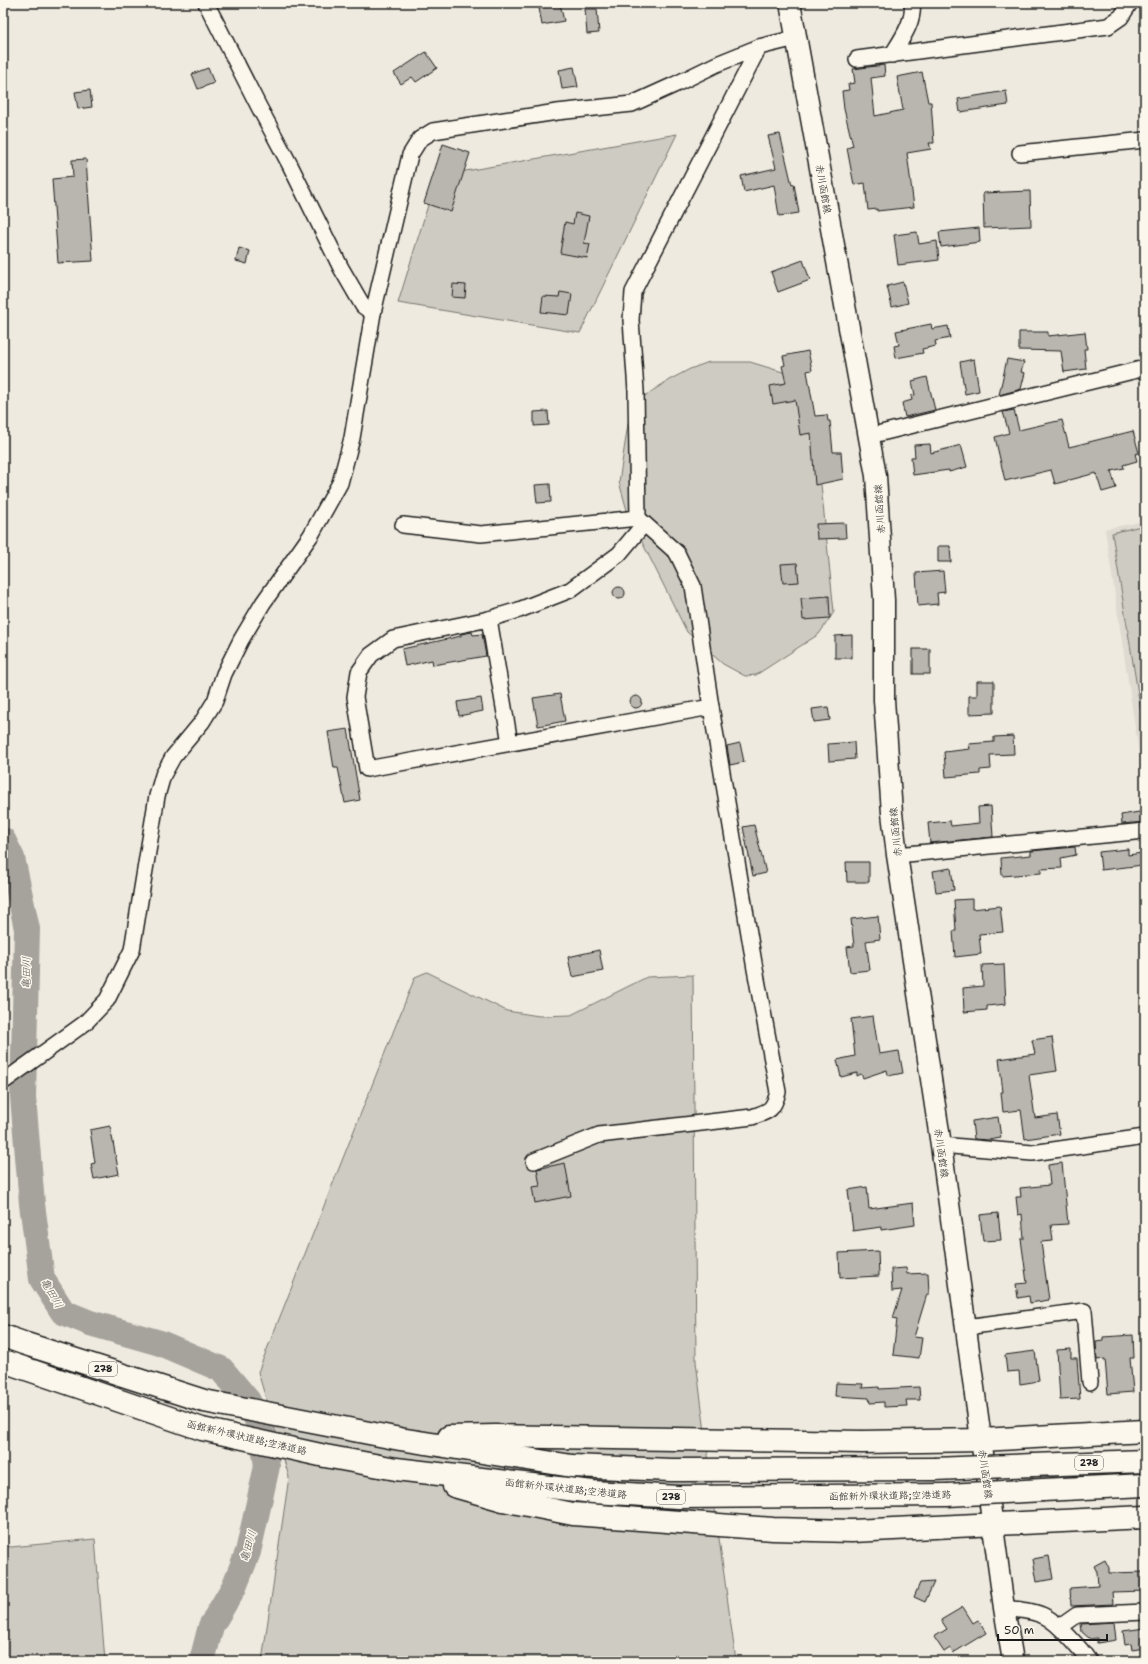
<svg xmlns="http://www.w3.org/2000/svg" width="1148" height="1664" viewBox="0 0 1148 1664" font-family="'Shantell Sans','Klee One',sans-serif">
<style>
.built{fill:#dedad1}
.green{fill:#ceccc2;stroke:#75746f}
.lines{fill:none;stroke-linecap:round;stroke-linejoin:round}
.river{stroke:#a6a39d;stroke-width:26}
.building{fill:#b9b6af;stroke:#1c1c1c}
.minor-casing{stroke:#1c1c1c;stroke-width:18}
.major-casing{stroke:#1c1c1c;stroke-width:23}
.highway-casing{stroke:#1c1c1c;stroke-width:25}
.minor{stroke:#fbf7ec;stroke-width:15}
.major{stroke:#fbf7ec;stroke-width:20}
.highway{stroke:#fbf7ec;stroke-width:22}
.highway-bridge-casing{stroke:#1c1c1c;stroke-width:25;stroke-linecap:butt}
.highway-bridge{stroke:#fbf7ec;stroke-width:22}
.labels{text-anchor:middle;stroke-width:3;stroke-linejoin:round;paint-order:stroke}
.shield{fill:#fbf7ec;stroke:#5f5e5a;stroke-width:1}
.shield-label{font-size:9px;font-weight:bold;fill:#1c1c1c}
.street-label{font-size:10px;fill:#1c1c1c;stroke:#fbf7ec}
.water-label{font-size:11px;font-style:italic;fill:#5a5956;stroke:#fbf7ec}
</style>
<rect width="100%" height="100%" fill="#eeeadf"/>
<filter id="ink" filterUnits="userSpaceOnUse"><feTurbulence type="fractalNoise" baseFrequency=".025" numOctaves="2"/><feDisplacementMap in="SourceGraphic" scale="8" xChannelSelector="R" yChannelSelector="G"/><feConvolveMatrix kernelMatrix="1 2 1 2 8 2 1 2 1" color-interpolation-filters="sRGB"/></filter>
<g filter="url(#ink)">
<polygon class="built" points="1145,521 1145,759 1140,760 1105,529"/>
<g class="green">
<polygon points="677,134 580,333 398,303 437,176"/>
<polygon points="709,362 750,362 786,373 814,416 834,612 819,634 756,675 745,676 723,664 687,632 628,514 619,482 628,424 635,405 646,395 669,380 690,369"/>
<polygon points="1145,525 1145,737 1112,533"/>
<polygon points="427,972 507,1011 539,1016 571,1015 647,977 693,975 696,1362 716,1517 736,1661 262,1661 289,1477 258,1372 415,977"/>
<polygon points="95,1539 105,1661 3,1661 3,1545 11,1547"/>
</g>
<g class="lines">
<polyline class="river" points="3,840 12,858 27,929 23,1097 32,1204 42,1279 63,1312 90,1323 160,1343 221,1369 248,1401 255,1415 262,1433 267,1466 248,1552 234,1587 211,1626 202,1661"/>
</g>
<g class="building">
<polygon points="560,4 564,21 542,25 539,8"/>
<polygon points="585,9 597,9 599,33 587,34"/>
<polygon points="426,52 437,68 416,82 412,77 401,84 394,73"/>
<polygon points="884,65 885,76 871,78 875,116 903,110 897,77 922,72 928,102 931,102 934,143 929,143 931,149 907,153 914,207 877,211 877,209 868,210 865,183 854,185 847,148 853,146 844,109 842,91 849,90 848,84 855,83 853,69"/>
<polygon points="574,67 578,87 562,89 559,70"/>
<polygon points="208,68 214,83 198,89 192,74"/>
<polygon points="90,90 92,107 78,109 75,92"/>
<polygon points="1006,91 1008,105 960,112 958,99"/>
<polygon points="780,134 792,185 794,184 799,213 779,216 774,185 744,192 741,176 776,168 768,136"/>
<polygon points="443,144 470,153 451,212 424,203"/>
<polygon points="86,159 93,261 58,263 52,179 73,177 72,160"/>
<polygon points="1030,191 1031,226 984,228 983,193"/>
<polygon points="575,213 589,216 584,243 590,244 587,258 560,253 565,222 573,224"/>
<polygon points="979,228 980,242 941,247 939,232"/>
<polygon points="917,232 919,244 937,241 939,260 898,265 894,235"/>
<polygon points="239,248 250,251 247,264 236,261"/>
<polygon points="803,260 810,280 778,292 771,272"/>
<polygon points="903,282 908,303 892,307 887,286"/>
<polygon points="453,284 466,285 465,298 452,297"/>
<polygon points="560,292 572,294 569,315 541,312 543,296 559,297"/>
<polygon points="931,324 932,329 948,326 950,338 935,341 936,346 922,349 923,353 896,358 894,346 899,345 896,331"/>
<polygon points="1019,332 1048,332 1048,336 1085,332 1087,349 1084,349 1086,369 1064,372 1061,351 1019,350"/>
<polygon points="808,351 812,370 807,371 815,416 827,415 828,421 830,421 833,452 841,452 843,479 815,485 811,433 800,435 795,400 773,404 770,386 786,383 782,366 785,365 783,356"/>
<polygon points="974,359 979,391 965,394 960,362"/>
<polygon points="1007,359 1024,362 1021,372 1025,373 1021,389 999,395"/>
<polygon points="927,377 935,410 905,417 902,403 912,400 911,396 915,395 912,381"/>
<polygon points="1014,410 1019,430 1062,420 1069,447 1133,431 1139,453 1135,454 1137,461 1123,465 1124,468 1111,471 1116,488 1102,492 1096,473 1055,484 1051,470 1005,481 995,437 1009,433 1003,412"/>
<polygon points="548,411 549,425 534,426 534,412"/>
<polygon points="930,444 931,453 961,445 967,467 949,472 949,470 913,475 911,457 915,457 914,445"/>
<polygon points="550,484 551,502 537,503 535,485"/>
<polygon points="845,523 846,538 817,539 816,524"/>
<polygon points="938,546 950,546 951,562 938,562"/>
<polygon points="797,563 799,582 783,583 781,564"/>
<polygon points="943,571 945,592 937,593 938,604 918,606 916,573"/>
<circle cx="619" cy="593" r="6"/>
<polygon points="829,596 830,618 803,620 801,598"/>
<polygon points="472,632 473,635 482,634 486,656 433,665 432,660 405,666 402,649 461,636 461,634"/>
<polygon points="852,635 852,658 835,658 835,636"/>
<rect x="913" y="649" width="17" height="25"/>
<polygon points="977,681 994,681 994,713 969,714 969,696 977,696"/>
<polygon points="560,694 565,721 538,726 533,698"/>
<circle cx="636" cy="702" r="6"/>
<polygon points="481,698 483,711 459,716 457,702"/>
<polygon points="828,707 830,720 814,722 812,709"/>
<polygon points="348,729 360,800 345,803 338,768 334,768 328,732"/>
<polygon points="1013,736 1014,754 990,755 991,769 980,770 980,774 946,777 944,752 970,749 969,744 994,742 994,737"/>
<polygon points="854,742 855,759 829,761 828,744"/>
<polygon points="740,743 744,762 730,765 727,746"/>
<polygon points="991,806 993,837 930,843 928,823 950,821 951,826 979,823 978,807"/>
<polygon points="1145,811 1145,822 1122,824 1121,815"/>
<polygon points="754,825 766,873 753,876 743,827"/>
<polygon points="1075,847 1076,855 1061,858 1062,868 1041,869 1041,873 1002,876 1001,858 1031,855 1031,851"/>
<polygon points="1128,849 1128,855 1142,853 1143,865 1101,870 1099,852"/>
<polygon points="846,862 869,862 869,882 847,882"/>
<polygon points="951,868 954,890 936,892 933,871"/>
<polygon points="972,899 972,909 1000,906 1003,932 979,934 981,954 955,957 953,931 956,931 954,900"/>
<polygon points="878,916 880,939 866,941 870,970 850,972 847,947 854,946 851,919"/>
<polygon points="599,950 603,971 572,977 568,957"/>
<polygon points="1004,964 1006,1004 987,1006 987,1010 964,1012 963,988 983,986 982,965"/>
<polygon points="873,1016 879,1054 899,1051 903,1073 888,1076 887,1070 863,1078 861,1074 857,1076 857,1073 841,1077 837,1060 855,1056 851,1019"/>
<polygon points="1052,1037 1057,1071 1029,1075 1035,1118 1057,1115 1060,1134 1025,1139 1021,1110 1003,1112 1001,1092 1003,1092 999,1059 1035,1054 1032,1040"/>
<polygon points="998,1117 1001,1138 989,1140 974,1139 972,1121"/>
<polygon points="110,1126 119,1174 94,1179 91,1164 95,1163 90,1130"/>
<polygon points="565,1163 571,1196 535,1203 532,1187 540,1186 537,1169"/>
<polygon points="1062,1163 1068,1224 1051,1225 1053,1241 1041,1242 1049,1300 1030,1303 1029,1296 1018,1298 1016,1284 1027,1283 1021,1239 1024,1239 1022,1214 1018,1215 1016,1197 1021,1197 1020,1188 1050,1185 1048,1165"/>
<polygon points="867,1187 869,1209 913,1203 915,1225 881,1230 881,1227 853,1231 848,1190"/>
<polygon points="998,1213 1001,1240 983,1241 980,1215"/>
<polygon points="878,1251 879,1276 840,1278 839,1253"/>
<polygon points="906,1268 907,1274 928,1273 929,1294 927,1294 914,1337 922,1338 919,1358 893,1355 897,1319 893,1318 902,1290 892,1291 891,1269"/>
<polygon points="1133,1335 1134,1358 1130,1358 1133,1392 1108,1394 1105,1359 1097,1360 1096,1342 1103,1341 1103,1337"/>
<polygon points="1071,1349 1071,1358 1077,1358 1080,1399 1060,1400 1057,1350"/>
<polygon points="1035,1351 1039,1381 1020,1384 1019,1371 1007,1372 1005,1355"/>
<polygon points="836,1383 863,1384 862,1388 879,1387 879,1389 919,1387 920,1400 906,1400 907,1406 884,1407 884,1402 870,1403 869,1398 835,1396"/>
<polygon points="1049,1556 1053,1579 1037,1582 1033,1559"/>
<polygon points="1105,1560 1109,1568 1109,1573 1145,1572 1145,1591 1112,1592 1113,1604 1071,1606 1070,1588 1098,1586 1097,1572 1094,1566"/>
<polygon points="934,1582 925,1602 914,1597 920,1583"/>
<polygon points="963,1607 973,1623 978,1620 986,1633 953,1653 950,1648 944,1652 934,1637 947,1629 941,1620"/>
<polygon points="1114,1622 1116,1640 1097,1643 1097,1638 1090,1639 1082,1632 1081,1624"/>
<polygon points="1145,1628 1145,1648 1132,1650 1131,1644 1125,1645 1123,1631"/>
</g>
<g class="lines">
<g class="minor-casing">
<g id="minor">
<polyline points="206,3 259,107 290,165 341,268 363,306 373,313"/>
<path d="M 892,55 C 901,40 915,21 912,3"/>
<polyline points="857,59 1108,26 1121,17 1130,3"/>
<polyline points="1020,153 1145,140"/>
<polyline points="869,436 1145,368"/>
<polyline points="644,524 619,554 570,590 519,610 489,619 393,639 371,655 359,672 355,697 367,769 711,707"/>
<polyline points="403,525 481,534 638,518 636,391 631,320 633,292 759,47"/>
<polyline points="489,619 510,743"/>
<polyline points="897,855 1145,831"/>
<polyline points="3,1082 85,1023 107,1000 132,950 157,796 163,775 173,757 202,722 215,701 224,674 241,640 263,603 311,535 340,483 352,438 373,313 410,155 420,139 433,131 557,112 632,104 674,85 717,64 759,47 796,38"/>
<polyline points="941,1145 1032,1153 1145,1137"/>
<path d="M 534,1161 L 599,1135 L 752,1117 C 769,1111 773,1111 778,1092 L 755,969 L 711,707 L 693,586 L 677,553 L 638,518"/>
<polyline points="966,1327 1084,1311 1090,1382"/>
<path d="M 1004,1608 C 1017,1610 1034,1610 1046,1617 C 1058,1623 1081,1649 1089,1661"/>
<polyline points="1060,1627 1077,1615 1145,1612"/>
</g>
</g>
<g class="major-casing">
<polyline id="major" points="790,3 876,476 884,600 884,700 892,813 897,855 941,1145 1004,1608 1013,1661"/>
</g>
<g class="highway-casing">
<g id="highway">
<polyline points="3,1336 26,1344 204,1401 400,1439 572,1466 671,1470 934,1469"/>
<polyline points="3,1361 202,1429 325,1456 396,1469 593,1492 678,1497 947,1495"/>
<polyline points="449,1437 495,1436 862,1442 981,1440 1145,1431"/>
<polyline points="1033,1465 1145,1461"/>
<polyline points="454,1486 503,1500 573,1514 773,1529 852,1531 1145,1517"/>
<polyline points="1043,1490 1145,1485"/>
</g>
</g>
<use href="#minor" class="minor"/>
<use href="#major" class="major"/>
<use href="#highway" class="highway"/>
<g class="highway-bridge-casing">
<g id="highway-bridge">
<polyline points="934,1469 1033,1465"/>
<polyline points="947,1495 1043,1490"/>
</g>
</g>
<use href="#highway-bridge" class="highway-bridge"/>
</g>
</g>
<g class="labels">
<g class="shield">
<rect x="89" y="1362" width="28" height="14" rx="3"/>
<rect x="1075" y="1456" width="28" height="14" rx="3"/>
<rect x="657" y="1490" width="28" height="14" rx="3"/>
</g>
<g class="shield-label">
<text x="103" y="1372">278</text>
<text x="1089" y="1466">278</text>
<text x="671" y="1500">278</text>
</g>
<g class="street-label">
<text transform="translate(824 189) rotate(80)" y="4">赤川函館線</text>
<text transform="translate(879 509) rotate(-94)" y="4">赤川函館線</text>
<text transform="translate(895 832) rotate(-96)" y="4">赤川函館線</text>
<text transform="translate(942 1153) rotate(82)" y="4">赤川函館線</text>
<text transform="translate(247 1437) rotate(13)" y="4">函館新外環状道路;空港道路</text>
<text transform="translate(986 1474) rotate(82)" y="4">赤川函館線</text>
<text transform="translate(566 1488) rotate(6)" y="4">函館新外環状道路;空港道路</text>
<text transform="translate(890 1495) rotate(-1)" y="4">函館新外環状道路;空港道路</text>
</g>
<g class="water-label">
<text transform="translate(26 973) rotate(-89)" y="4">亀田川</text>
<text transform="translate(52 1293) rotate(60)" y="4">亀田川</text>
<text transform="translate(248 1546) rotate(-74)" y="4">亀田川</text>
</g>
</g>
<rect width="1148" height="1664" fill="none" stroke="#fbf7ec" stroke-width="16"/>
<rect x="8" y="8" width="1132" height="1648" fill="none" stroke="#1c1c1c" stroke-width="1.5" filter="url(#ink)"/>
<path d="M998 1634v6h109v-6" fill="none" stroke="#1c1c1c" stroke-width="2"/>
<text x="1004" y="1634" font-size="12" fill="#1c1c1c" stroke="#fbf7ec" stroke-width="3" paint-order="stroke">50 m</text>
</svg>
